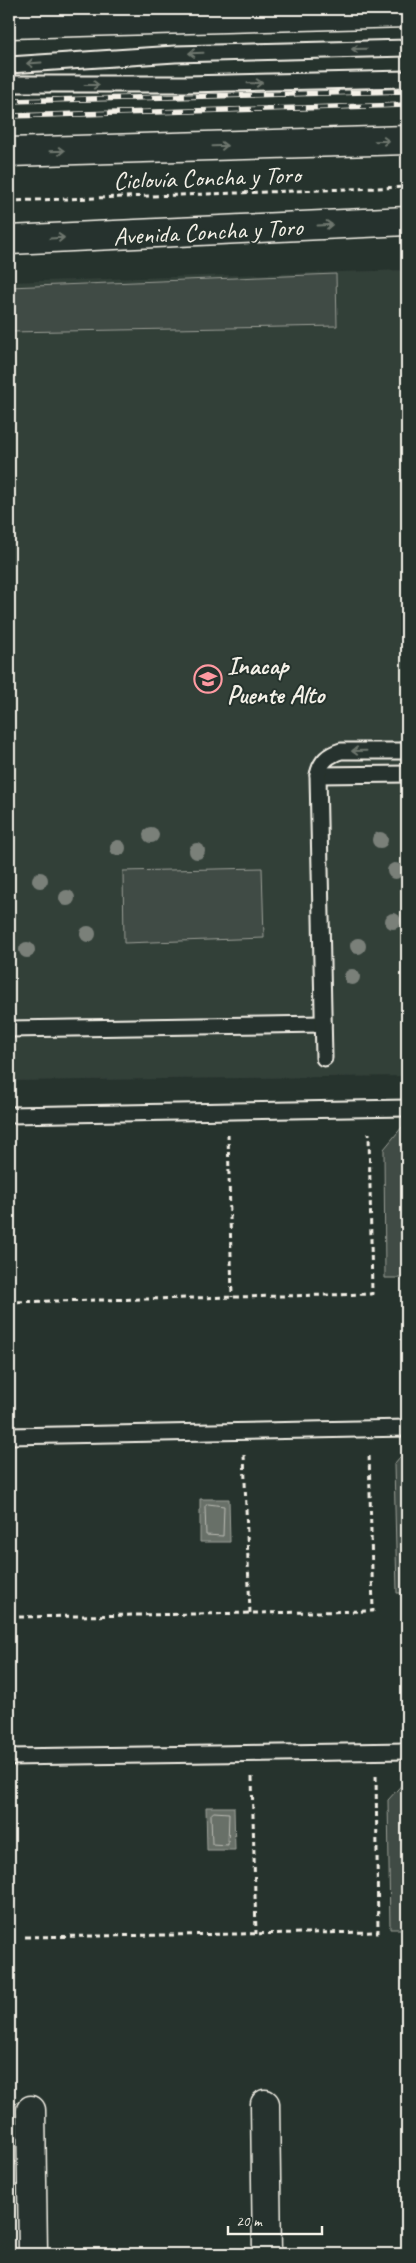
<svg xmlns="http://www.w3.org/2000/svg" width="416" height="2263" viewBox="0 0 416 2263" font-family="Caveat,sans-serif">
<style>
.built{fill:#333f39}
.green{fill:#414b45;stroke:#9a9e96}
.water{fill:#676f68;stroke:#9fa39b}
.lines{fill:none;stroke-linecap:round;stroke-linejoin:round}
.shore{stroke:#bcbdb5;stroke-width:1}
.lane-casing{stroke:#f4f1e8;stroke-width:19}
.street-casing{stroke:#f4f1e8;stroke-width:31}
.secondary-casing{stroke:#f4f1e8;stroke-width:31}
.primary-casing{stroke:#f4f1e8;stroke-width:31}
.path{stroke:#f4f1e8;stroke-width:3;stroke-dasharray:5 4;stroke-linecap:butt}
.lane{stroke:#26332d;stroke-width:15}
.street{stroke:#26332d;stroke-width:28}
.secondary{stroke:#26332d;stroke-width:28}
.primary{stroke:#26332d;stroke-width:28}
.rail-casing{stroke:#f4f1e8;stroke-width:5.5}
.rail{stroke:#26332d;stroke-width:4;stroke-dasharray:11;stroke-linecap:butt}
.tree{fill:#7a8079}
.oneway{stroke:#6e766e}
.labels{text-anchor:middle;stroke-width:4;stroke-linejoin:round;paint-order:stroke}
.street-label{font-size:25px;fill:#f4f1e8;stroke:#26332d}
.poi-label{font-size:25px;font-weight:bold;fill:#f4f1e8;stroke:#26332d;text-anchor:start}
</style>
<rect width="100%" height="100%" fill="#26332d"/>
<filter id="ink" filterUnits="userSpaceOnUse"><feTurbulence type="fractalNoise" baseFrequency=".02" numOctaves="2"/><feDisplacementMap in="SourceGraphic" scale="10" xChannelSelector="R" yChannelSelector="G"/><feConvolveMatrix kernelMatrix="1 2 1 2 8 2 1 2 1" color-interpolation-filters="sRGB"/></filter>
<g filter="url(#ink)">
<polygon class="built" points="407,270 407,1076 9,1081 9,282"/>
<g class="green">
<polygon points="336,274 337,326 9,332 9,287"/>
<polygon points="262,868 264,938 124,943 123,871"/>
<polygon points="407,1121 407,1278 385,1278 384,1149"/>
<polygon points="407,1449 407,1593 397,1593 394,1464"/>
<polygon points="407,1779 407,1929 390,1929 388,1800"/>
</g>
<g class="water">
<polygon points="200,1499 229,1499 230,1542 200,1542"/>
<polygon points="206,1807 234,1807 235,1850 207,1850"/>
</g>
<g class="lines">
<g class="shore">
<polygon points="208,1504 224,1506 223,1536 206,1535 205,1507"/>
<polygon points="214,1812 229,1813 228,1845 212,1844 211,1815"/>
</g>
<g class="lane-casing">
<g id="lane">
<polyline points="9,65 175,54 407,48"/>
<polyline points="9,84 186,84 407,79"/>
<polyline points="318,775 407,774"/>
<polyline points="9,1029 323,1024"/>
<path d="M 324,1058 L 318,775 C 321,761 328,755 341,751 L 407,751"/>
<polyline points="9,1115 407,1108"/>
<polyline points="9,1436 407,1428"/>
<polyline points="9,1757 407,1751"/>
</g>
</g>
<g class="street-casing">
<g id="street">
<polyline points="265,2104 267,2254"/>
<polyline points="31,2110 33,2254"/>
</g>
</g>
<g class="secondary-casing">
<polyline id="secondary" points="9,240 407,221"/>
</g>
<g class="primary-casing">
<g id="primary">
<polyline points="9,24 407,13"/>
<polyline points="9,152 407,140"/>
</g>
</g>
<g class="path">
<polyline points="9,201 407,187"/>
<polyline points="228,1134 232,1297"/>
<polyline points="9,1302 372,1294 369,1133"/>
<polyline points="244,1455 250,1613"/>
<polyline points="19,1617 373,1611 369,1453"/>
<polyline points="252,1777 256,1934"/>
<polyline points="25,1937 378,1932 376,1774"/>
</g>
<use href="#lane" class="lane"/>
<use href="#street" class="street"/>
<use href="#secondary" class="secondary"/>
<use href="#primary" class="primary"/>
<g class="rail-casing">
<g id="rail">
<polyline points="9,101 407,91"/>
<polyline points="9,116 407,105"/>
</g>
</g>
<use href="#rail" class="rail"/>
</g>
<g class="tree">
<circle cx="151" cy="835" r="8"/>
<circle cx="380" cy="840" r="8"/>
<circle cx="118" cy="848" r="8"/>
<circle cx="197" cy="851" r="8"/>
<circle cx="395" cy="871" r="8"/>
<circle cx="40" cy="880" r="8"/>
<circle cx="67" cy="898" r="8"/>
<circle cx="393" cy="921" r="8"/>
<circle cx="88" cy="934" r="8"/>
<circle cx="358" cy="946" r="8"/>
<circle cx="27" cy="950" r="8"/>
<circle cx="352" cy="977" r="8"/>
</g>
<defs><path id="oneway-shaft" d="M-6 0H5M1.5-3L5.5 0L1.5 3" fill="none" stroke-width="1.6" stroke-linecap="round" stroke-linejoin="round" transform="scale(1.25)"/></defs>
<g class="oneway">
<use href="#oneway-shaft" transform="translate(359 49) rotate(179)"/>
<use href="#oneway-shaft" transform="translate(196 53) rotate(178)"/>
<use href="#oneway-shaft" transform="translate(34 63) rotate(176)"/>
<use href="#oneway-shaft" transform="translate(255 83) rotate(-1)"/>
<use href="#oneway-shaft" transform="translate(92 85)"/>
<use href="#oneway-shaft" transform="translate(382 141) rotate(-2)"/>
<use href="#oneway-shaft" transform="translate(220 146) rotate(-2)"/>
<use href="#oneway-shaft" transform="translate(57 151) rotate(-2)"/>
<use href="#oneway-shaft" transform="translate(325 225) rotate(-3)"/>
<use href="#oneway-shaft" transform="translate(57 238) rotate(-3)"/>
<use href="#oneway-shaft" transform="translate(359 751) rotate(179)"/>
</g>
</g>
<defs>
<g id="university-ring" transform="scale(1.4375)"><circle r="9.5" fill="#26332d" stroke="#ff9aa2" stroke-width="1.5"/><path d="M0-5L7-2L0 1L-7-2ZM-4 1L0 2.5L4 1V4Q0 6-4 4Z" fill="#ff9aa2"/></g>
</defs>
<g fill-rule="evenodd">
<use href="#university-ring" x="208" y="679"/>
</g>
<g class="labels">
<g class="street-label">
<text transform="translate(207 177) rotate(-2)" y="9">Ciclovía Concha y Toro</text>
<text transform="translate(208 231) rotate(-3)" y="9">Avenida Concha y Toro</text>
</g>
<g class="poi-label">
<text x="227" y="674">Inacap<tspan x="227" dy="29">Puente Alto</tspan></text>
</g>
</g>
<rect width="416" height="2263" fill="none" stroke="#26332d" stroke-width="30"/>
<rect x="15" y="15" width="386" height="2233" fill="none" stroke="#f4f1e8" stroke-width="2" filter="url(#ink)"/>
<path d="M228 2226v8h94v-8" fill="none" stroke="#f4f1e8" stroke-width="2.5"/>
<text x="236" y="2226" font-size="15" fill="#f4f1e8" stroke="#26332d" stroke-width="4" paint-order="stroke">20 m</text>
</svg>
